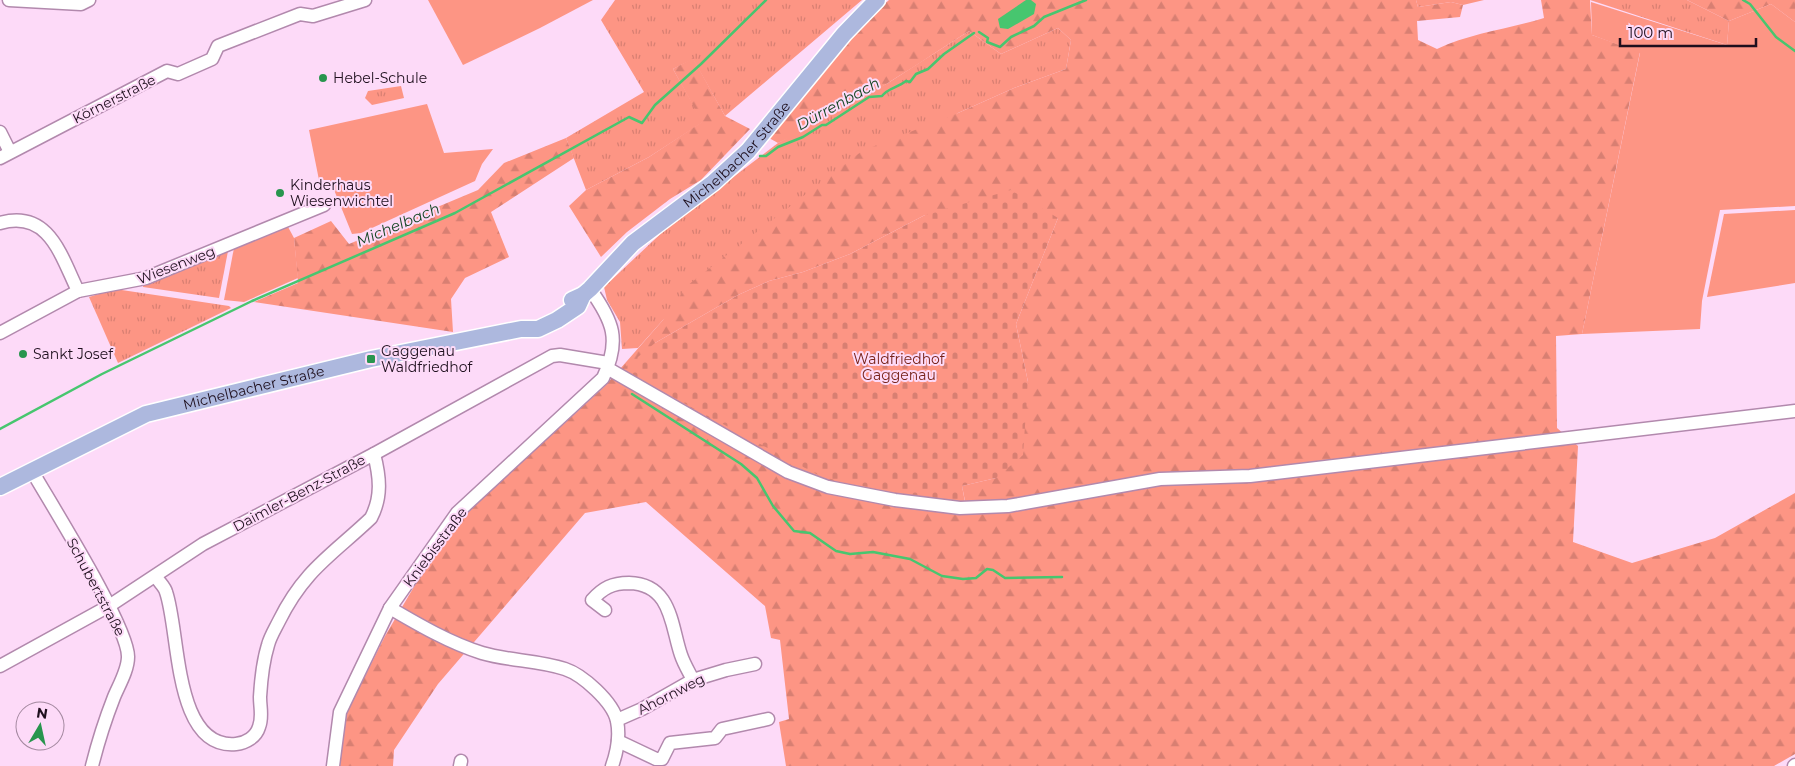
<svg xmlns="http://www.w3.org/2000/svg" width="1795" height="766" viewBox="0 0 1795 766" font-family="Montserrat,sans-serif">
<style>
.grass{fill:url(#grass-tufts)}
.forest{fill:url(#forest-firs);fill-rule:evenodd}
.cemetery{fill:url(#cemetery-stones)}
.garden{fill:#fd9584}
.water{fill:#47c66f}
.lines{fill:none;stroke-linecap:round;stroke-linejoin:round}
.stream{stroke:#47c66f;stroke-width:2.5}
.minor-casing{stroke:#b289ad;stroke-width:15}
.major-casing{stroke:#fff;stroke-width:19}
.minor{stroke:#fff;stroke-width:12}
.major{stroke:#adb8de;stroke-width:16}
.poi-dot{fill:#28954e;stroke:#fddaf8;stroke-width:2}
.labels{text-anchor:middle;stroke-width:4;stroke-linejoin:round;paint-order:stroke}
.poi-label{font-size:14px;fill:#1e0f1d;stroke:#fddaf8;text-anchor:start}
.street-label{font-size:14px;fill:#1e0f1d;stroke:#fddaf8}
.park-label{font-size:14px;fill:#772319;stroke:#fddaf8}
.water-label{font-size:15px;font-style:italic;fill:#154624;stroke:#fddaf8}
</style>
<defs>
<pattern id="grass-tufts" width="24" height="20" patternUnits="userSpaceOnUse" patternTransform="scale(1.25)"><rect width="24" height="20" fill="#fd9584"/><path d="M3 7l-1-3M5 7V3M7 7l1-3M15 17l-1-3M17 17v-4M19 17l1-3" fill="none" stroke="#d87f72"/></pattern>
<pattern id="forest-firs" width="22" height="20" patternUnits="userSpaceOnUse" patternTransform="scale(1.25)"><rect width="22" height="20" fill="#fd9584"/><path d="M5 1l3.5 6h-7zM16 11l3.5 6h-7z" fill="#d87f72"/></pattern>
<pattern id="cemetery-stones" width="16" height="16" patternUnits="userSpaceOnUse" patternTransform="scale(1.25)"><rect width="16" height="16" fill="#fd9584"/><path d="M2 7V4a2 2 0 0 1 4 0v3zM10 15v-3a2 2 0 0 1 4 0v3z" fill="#d87f72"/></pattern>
</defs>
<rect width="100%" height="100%" fill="#fddaf8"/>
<g class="grass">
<polygon points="615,0 862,0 725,116 693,59 673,69 703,122 649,157 586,190 566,138 644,92 601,20"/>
<polygon points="1416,0 1484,0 1463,5 1451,2 1418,7"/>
<polygon points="1590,0 1687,0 1729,21 1727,45"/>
<polygon points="1058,28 1071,40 1066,69 1014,88 958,113 663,320 638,348 622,349 620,322 607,300 604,287 670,225 778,143 888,83 969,31 1001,54"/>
<polygon points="401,86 404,98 372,105 365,98 368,91"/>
<polygon points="228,251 219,298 143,287 143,285"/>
<polygon points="115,289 229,306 231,308 118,363 89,297"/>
</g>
<g class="forest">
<path d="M 889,0 L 1416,0 L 1418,7 L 1451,2 L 1463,5 L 1460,17 L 1417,21 L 1418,40 L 1437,49 C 1471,33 1509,29 1544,18 L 1541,0 L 1590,0 L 1592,35 L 1640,52 L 1582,334 L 1556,336 L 1557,428 L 1578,446 L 1573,542 L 1632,563 L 1715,538 L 1795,493 L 1795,754 L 1774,766 L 786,766 L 779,722 L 789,719 L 780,640 L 771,638 L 765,606 L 646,502 L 585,513 L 438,684 L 394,750 L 393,766 L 340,766 L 346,714 L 385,636 L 438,546 L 474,506 L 605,386 L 663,320 L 688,285 L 862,151 L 958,113 L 1014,88 L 1066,69 L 1071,40 L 1058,28 L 1001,54 L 969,31 C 907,71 845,113 778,143 L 769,138 L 862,24 ZM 925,215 L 1058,218 L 1016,324 L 1028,382 L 996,478 L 962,486 L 965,501 L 655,343 L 738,295 L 769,281 L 803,272 L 850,254 Z"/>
<polygon points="1687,0 1795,0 1795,22 1771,4 1729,21"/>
<polygon points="693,58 725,116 750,129 701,180 670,199 627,232 601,257 569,206 586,190 649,157 702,122 673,69"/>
<polygon points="566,138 574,158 491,212 509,257 465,278 451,299 453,332 254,302 298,283 294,238 331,221 349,244 478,190 504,163"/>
</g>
<polygon class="cemetery" points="1011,190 1058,218 1016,324 1028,382 1023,455 996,478 962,486 965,502 900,494 822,477 622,370 655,343 738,295 769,281 803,272 850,254 925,215"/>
<g class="garden">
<polygon points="428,0 593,0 540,28 463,65"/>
<polygon points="1591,2 1727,45 1729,21 1771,4 1795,22 1795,206 1720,210 1702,301 1700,329 1582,334 1640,53 1592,35"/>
<polygon points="427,104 444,153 493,149 482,164 475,181 361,233 352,234 330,180 319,180 309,130"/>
<polygon points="1795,210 1795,283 1707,297 1724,214"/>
<polygon points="287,225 294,238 298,278 244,302 224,300 234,248"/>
</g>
<polygon class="water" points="1026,0 1031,0 1036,4 1034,14 1008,29 1000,28 998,19"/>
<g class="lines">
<g class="stream">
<polyline points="1743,0 1750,4 1776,37 1795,51"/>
<polyline points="979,32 988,38 987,42 1000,47 1011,37 1034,26 1044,17 1086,0"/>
<path d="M 760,156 L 766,156 L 778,147 L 803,137 L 822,125 L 826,125 L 869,97 L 882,96 C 888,88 897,88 906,81 L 910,82 L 916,74 L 928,69 L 944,54 L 974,33"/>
<polyline points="632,394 741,464 757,478 773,506 794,531 810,533 836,551 850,554 873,552 910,559 942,576 963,579 976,578 987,569 993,570 1005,578 1062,577"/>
<polyline points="0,429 102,374 252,301 455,213 629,117 642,123 655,105 701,64 766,0"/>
</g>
<g class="minor-casing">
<g id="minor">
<polyline points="9,0 81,4 89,0"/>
<polyline points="0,132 10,152"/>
<polyline points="0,158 167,71 178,74 212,59 218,46 300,14 313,16 365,0"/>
<path d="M 0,223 C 49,209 61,256 78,291"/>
<polyline points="0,333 78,291 146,278 324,205"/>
<polyline points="607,368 788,472 828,487 895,500 960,508 1008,506 1160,479 1250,476 1795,411"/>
<path d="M 32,471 C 51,504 129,628 128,657 C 128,670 119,685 114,697 C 105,720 98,742 92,766"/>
<path d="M 156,577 C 159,582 165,587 166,592 C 180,631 173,750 236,744 C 246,743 256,737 259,727 C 263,717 260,708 260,697 C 261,680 263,661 268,645 C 270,637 275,629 279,621 C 304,570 332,555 371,518 C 382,497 380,477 374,454"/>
<path d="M 390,608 C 419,625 450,643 482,653 C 509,661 538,660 565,669 C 583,675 613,702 617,721 C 620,736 617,752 612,766"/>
<path d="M 605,610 L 592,600 C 603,588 612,583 629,583 C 672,584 671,626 681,655 C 684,664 689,672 693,680"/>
<polyline points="0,666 109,606 203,544 374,454 552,356 560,355 608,363"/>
<polyline points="617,720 642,709 693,680 726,670 755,664"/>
<polyline points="618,741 656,759 662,759 670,743 715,738 722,729 768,719"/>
<path d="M 333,766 L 340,712 L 390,608 L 457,513 L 603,378 C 621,340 613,321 590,289"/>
<polyline points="460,766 461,761"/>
<polyline points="1794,766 1795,765"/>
</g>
</g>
<g class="major-casing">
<g id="major">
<path id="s1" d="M 572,300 L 583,295 L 590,289 L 633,243 L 713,183 L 748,151 L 844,34 L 877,0"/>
<path id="s2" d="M 0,487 L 146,414 L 371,359 L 521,329 L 538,329 L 557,320 L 578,306 L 583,295"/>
</g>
</g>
<use href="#minor" class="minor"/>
<use href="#major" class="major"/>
</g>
<g class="poi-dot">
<circle cx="323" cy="78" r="5"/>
<circle cx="280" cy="193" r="5"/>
<circle cx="23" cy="354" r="5"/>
<rect x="366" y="354" width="10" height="10" rx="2.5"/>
</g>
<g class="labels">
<g class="poi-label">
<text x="333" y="83">Hebel-Schule</text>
<text x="290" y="190">Kinderhaus<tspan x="290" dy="16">Wiesenwichtel</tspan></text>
<text x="381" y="356">Gaggenau<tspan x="381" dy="16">Waldfriedhof</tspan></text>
<text x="33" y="359">Sankt Josef</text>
</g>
<g class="street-label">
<text transform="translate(114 99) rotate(-27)" y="5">Körnerstraße</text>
<text dy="5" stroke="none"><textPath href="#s1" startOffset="221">Michelbacher Straße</textPath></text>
<text transform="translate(176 265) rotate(-21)" y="5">Wiesenweg</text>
<text dy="5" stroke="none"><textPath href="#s2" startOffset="274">Michelbacher Straße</textPath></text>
<text transform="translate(299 493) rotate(-28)" y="5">Daimler-Benz-Straße</text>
<text transform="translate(435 547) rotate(-53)" y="5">Kniebisstraße</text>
<text transform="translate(96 587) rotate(62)" y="5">Schubertstraße</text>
<text transform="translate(671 694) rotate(-27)" y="5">Ahornweg</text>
</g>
<g class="park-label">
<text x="899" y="364">Waldfriedhof<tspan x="899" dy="16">Gaggenau</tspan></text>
</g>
<g class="water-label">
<text transform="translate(838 104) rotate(-29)" y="5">Dürrenbach</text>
<text transform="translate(398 225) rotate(-23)" y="5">Michelbach</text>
</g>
</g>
<g transform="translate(40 726) rotate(9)"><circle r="24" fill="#fddaf8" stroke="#a489a0"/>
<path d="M0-4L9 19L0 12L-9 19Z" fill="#28954e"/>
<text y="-8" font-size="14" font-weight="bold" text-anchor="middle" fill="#1e0f1d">N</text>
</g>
<path d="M1620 38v8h136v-8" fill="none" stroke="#1e0f1d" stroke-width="2.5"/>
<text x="1628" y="38" font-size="15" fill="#1e0f1d" stroke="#fddaf8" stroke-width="4" paint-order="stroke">100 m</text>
</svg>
